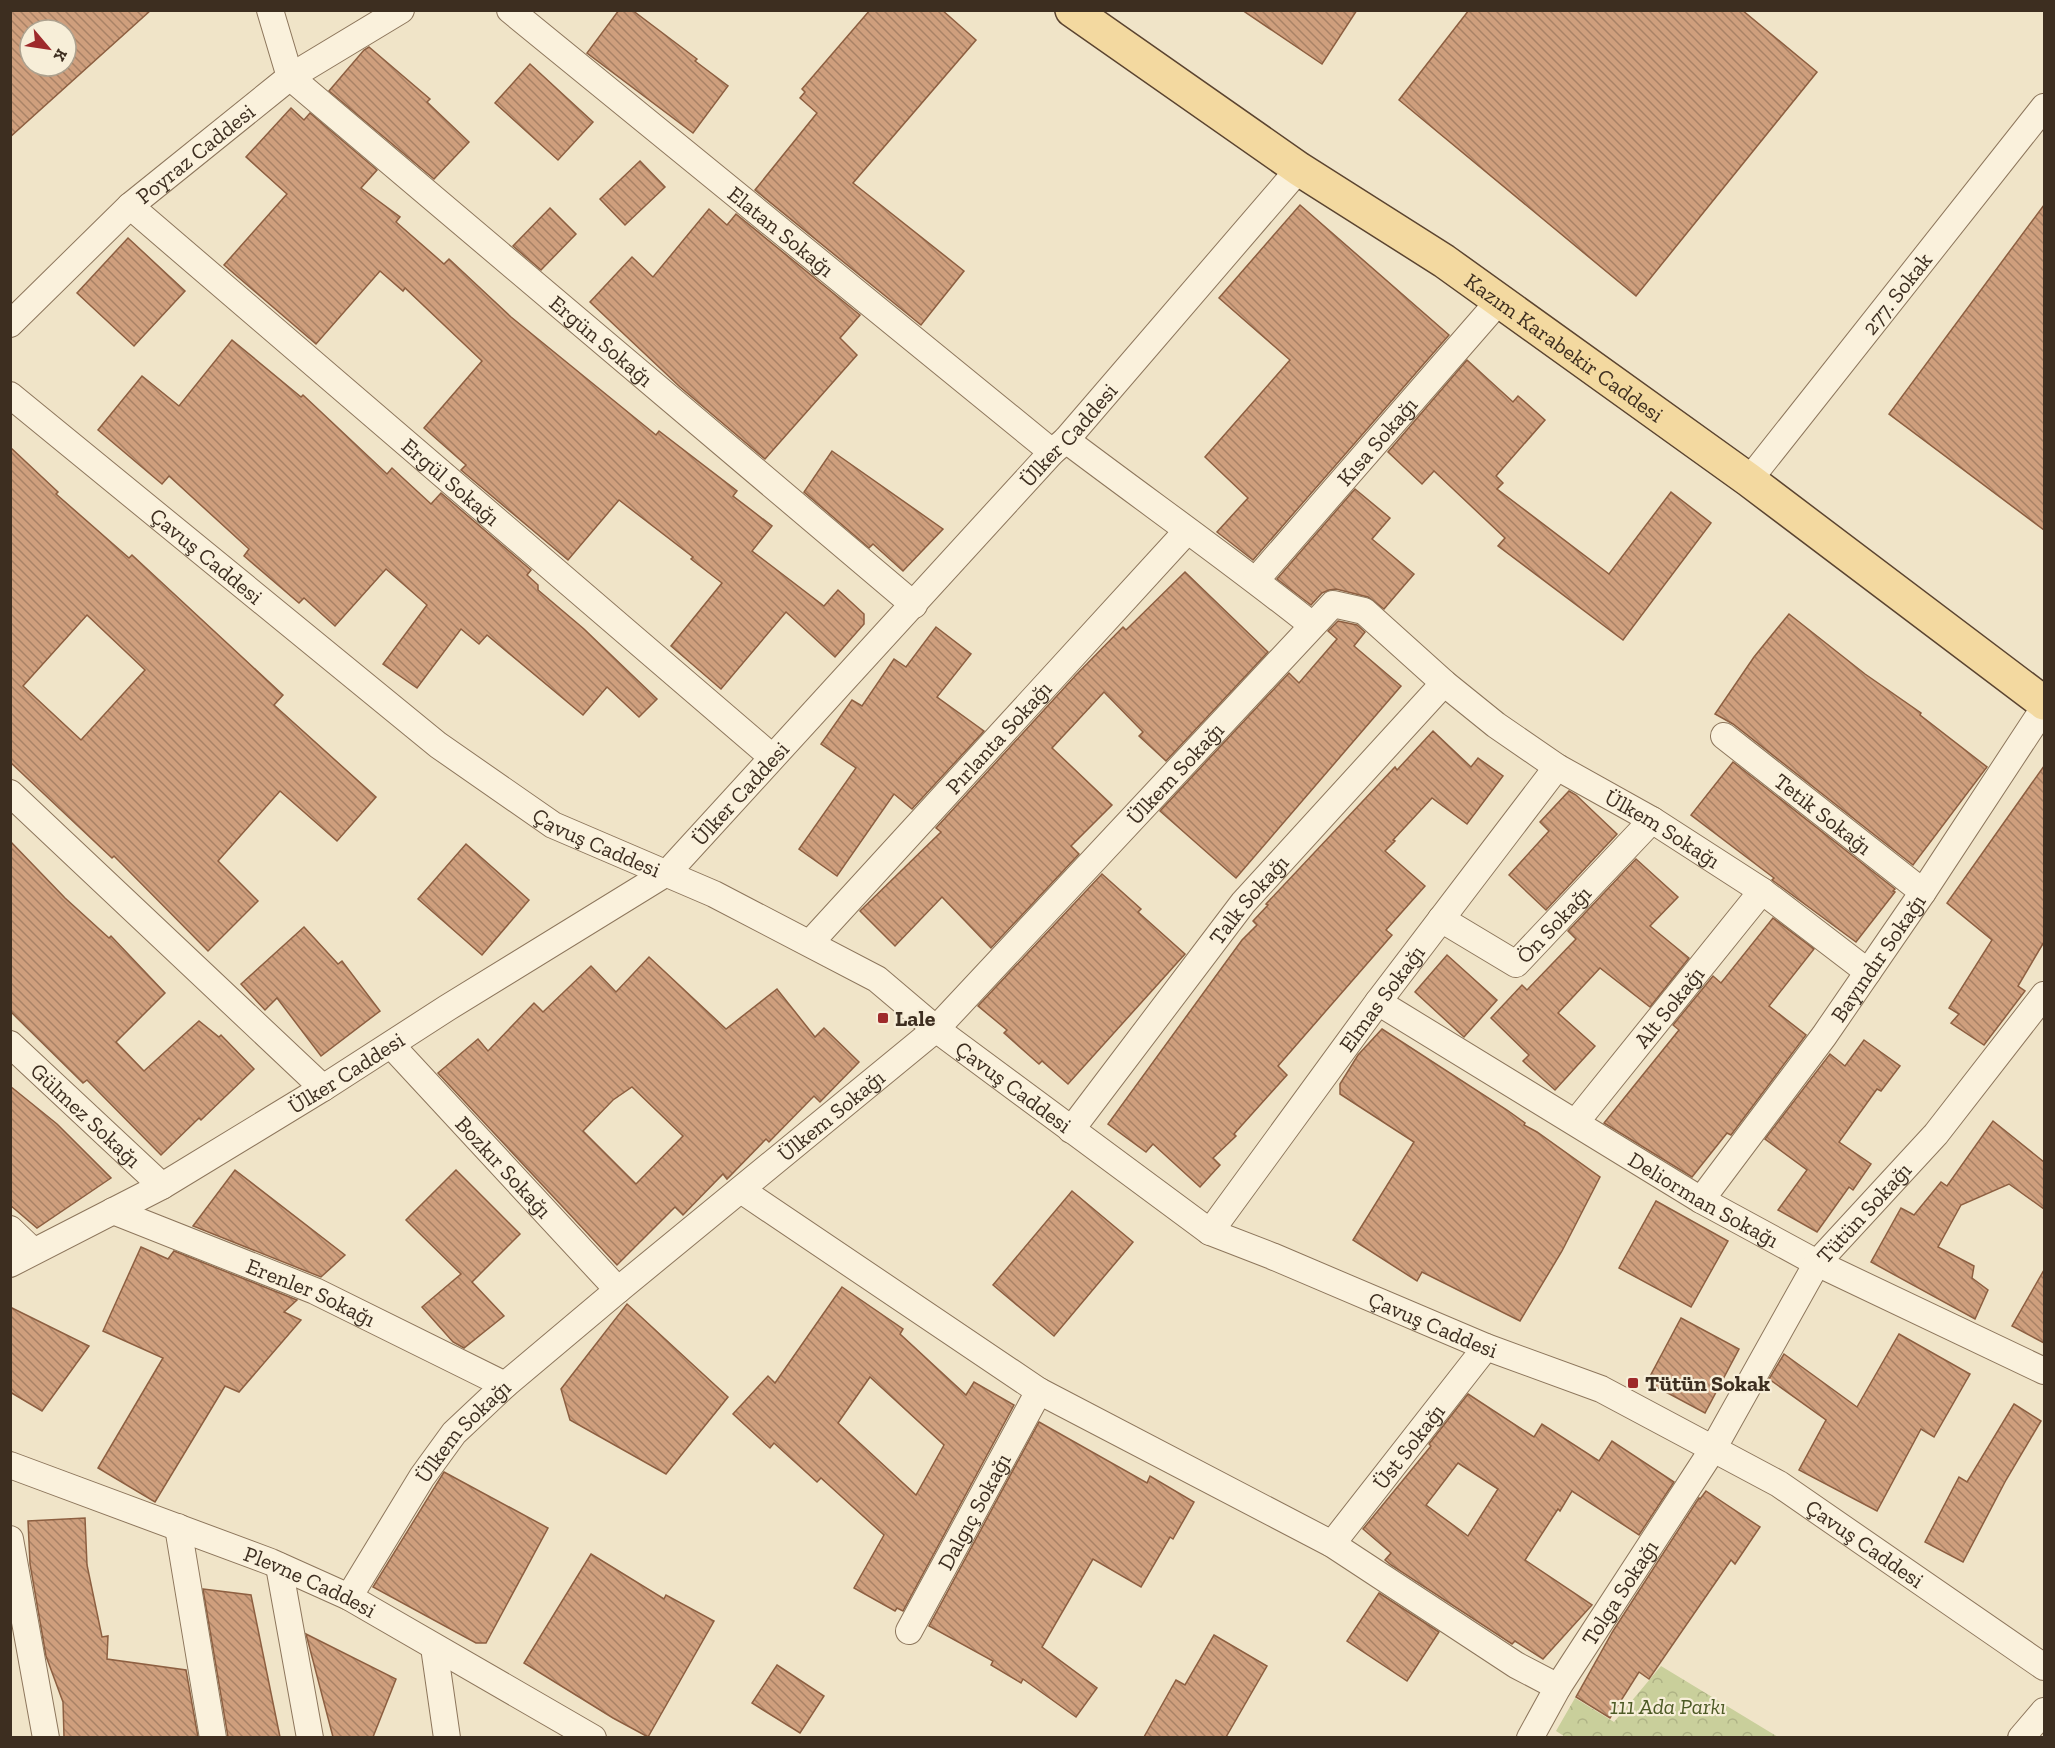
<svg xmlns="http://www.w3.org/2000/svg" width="2055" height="1748" viewBox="0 0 2055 1748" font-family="'Zilla Slab',serif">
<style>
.forest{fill:url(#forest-crowns)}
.building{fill:url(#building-back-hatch);stroke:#8d5f41;stroke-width:1.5;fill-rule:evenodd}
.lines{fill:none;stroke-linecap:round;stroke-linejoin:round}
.minor-casing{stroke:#8d765c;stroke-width:28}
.primary-casing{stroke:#5b4430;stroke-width:36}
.minor{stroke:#faf1dc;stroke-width:26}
.primary{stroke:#f3d9a0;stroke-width:33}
.poi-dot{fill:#9e2a2b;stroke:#f7eed8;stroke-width:2}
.labels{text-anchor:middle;stroke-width:4.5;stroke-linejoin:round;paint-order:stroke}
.street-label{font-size:22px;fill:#3d2e20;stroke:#f7eed8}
.poi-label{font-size:22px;font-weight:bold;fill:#3d2e20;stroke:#f7eed8;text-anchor:start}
.park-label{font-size:22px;font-style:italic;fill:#4d5a26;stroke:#f7eed8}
</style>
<defs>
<pattern id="forest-crowns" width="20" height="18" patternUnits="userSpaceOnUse" patternTransform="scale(1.5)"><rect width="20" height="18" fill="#c9cf9b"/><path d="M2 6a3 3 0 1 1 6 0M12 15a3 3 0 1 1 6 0" fill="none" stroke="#aeb285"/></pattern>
<pattern id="building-back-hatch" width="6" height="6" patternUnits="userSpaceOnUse" patternTransform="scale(1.5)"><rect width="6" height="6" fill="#cf9f7d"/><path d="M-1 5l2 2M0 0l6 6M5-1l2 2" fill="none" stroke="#a98266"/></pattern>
</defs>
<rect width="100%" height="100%" fill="#f0e4c8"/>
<polygon class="forest" points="1661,1666 1778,1737 1567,1738 1556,1731 1575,1698 1614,1722"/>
<g class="building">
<path d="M 10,10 L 151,10 L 10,137 ZM 30,30 L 66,30 L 66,66 L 30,66 Z"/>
<polygon points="619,10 632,10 697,59 695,61 728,86 693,133 587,53"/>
<polygon points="870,10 942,10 976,40 853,183 964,271 921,325 755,190 817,113 800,98 805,92 802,89"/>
<polygon points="1242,10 1357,10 1322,64"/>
<polygon points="1469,10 1742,10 1817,72 1636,296 1399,100"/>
<polygon points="369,47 430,99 427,102 469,142 434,179 329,91 364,50"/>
<polygon points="530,64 593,122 558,160 495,103"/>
<polygon points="291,108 304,120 310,113 377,170 361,188 400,217 396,222 444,264 449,259 511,317 656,435 659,431 737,491 733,496 772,526 752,551 824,606 838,590 864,614 864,624 835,657 786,612 721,689 671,646 722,583 691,559 693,557 619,500 568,560 461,470 466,465 424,428 482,361 405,288 403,291 380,271 316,344 224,265 287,194 246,157"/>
<polygon points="640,161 665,187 625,225 600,199"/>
<polygon points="1300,205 1449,335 1253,560 1217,532 1248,498 1205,457 1290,360 1219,298"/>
<polygon points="2044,205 2044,530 1889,414"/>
<polygon points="550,208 576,234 541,270 513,246"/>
<polygon points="709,209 727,225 736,214 860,315 840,338 857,355 765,459 680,387 590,302 632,257 653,277"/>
<polygon points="128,238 185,291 134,346 77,293"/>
<polygon points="232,340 301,397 303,395 387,474 392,468 431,504 441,493 531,570 527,575 538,585 538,590 584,629 657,699 639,717 607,687 583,715 487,635 479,644 461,629 417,688 383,664 427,605 386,569 335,626 304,598 299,603 244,556 249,549 169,476 162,484 98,430 142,376 179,406"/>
<polygon points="1467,360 1513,402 1518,396 1545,420 1496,476 1503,483 1497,489 1609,574 1671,492 1711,523 1623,640 1498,546 1505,538 1434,471 1422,484 1388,452"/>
<path d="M 10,447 L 58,492 L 56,494 L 129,558 L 132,555 L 283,695 L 274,705 L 376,797 L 337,841 L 280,791 L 218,861 L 258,901 L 208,951 L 114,856 L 112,858 L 10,762 ZM 87,615 L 145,670 L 81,740 L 23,686 Z"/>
<polygon points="832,451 943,529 903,571 873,544 869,548 804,492"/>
<polygon points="1355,489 1390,518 1372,539 1414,574 1384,609 1368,597 1336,589 1329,590 1322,593 1311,605 1277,579"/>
<polygon points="1185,572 1268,652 1166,761 1139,736 1143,732 1104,692 1052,748 1112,805 1071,846 1079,854 991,948 942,897 895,946 860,911 941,832 936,828 1076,675 1123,627 1126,630"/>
<polygon points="1789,614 1865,674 1921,713 1920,715 1987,767 1913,865 1733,724 1715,714 1754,657"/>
<polygon points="1338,621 1357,625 1365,632 1354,646 1401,686 1236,878 1160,811 1289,673 1299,683 1337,639 1328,631"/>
<polygon points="936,627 971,654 937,697 984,731 912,809 894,794 837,876 799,849 856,768 821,744 852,700 862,706 894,659 906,667"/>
<polygon points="1433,731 1471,767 1478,758 1503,776 1467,824 1432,798 1393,840 1395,841 1385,851 1425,886 1386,930 1392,935 1278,1066 1287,1075 1234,1134 1236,1136 1213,1158 1220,1165 1200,1187 1153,1144 1146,1152 1108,1124 1242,940 1257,925 1253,921 1268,905 1266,904 1395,767 1397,770"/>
<polygon points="1733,762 1895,889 1893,891 1895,892 1856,942 1772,880 1774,878 1691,815"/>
<polygon points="2044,766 2044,942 2018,986 2025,991 1984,1045 1951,1023 1959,1014 1949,1008 1992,940 1947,903"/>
<polygon points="1569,791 1576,795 1617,834 1546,910 1509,875 1549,831 1540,822"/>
<polygon points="10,841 65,898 109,938 111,936 165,993 116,1042 144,1071 199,1021 219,1037 221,1035 254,1069 201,1120 199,1118 161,1155 87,1080 83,1083 10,1011"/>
<polygon points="466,844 529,900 482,955 418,899"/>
<polygon points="1636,859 1678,897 1650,926 1689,958 1650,1007 1600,968 1558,1013 1595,1046 1555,1090 1523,1061 1529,1055 1491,1018 1522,985 1527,990 1576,939 1568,931"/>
<polygon points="1102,874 1141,909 1138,912 1185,954 1068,1084 1042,1061 1039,1064 1004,1033 1007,1030 978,1006"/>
<polygon points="1773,918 1814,949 1769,1006 1806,1035 1731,1135 1727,1133 1692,1177 1604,1123 1679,1030 1673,1025 1713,976 1721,983"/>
<polygon points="304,927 338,964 342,961 380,1011 321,1056 277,998 265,1010 241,984"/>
<polygon points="1447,955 1497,1000 1464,1037 1415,992"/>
<path d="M 649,957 L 726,1029 L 777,989 L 815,1037 L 824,1028 L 859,1062 L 820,1102 L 814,1096 L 769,1142 L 766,1139 L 727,1179 L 723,1174 L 683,1215 L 675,1207 L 617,1265 L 438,1073 L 478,1039 L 488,1051 L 534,1003 L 543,1012 L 591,966 L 616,992 ZM 632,1087 L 683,1136 L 636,1184 L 583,1131 L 613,1100 Z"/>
<polygon points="1382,1029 1507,1110 1525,1123 1524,1125 1537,1132 1600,1177 1562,1251 1520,1321 1422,1272 1417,1281 1353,1240 1414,1142 1340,1094 1340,1084 1358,1055"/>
<polygon points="1864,1040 1900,1066 1881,1091 1877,1089 1839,1142 1871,1164 1853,1190 1849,1187 1817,1232 1778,1210 1807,1170 1765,1139 1830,1054 1845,1066"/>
<polygon points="10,1086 57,1124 111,1178 37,1228 10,1205"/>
<polygon points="1993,1121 2044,1162 2044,1209 2009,1184 1961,1205 1938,1247 1974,1266 1972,1278 1988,1290 1975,1319 1871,1262 1901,1208 1914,1215 1941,1182 1947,1186"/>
<polygon points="235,1170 345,1255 321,1277 193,1226"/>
<polygon points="456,1170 520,1234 472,1282 504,1316 464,1348 453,1342 422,1307 461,1274 406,1220"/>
<polygon points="1072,1191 1133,1242 1054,1336 993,1285"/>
<polygon points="1656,1201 1728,1241 1691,1307 1619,1268"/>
<polygon points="141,1247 168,1259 174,1251 297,1300 284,1312 301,1320 239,1392 225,1386 155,1502 98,1468 163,1358 103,1331"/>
<polygon points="2044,1270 2044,1343 2012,1326"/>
<path d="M 842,1287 L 903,1329 L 900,1334 L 966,1395 L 974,1382 L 1014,1405 L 903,1611 L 897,1608 L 895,1611 L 854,1588 L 884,1535 L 821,1478 L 817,1482 L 774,1443 L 770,1448 L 733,1414 L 768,1376 L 775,1383 ZM 870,1377 L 944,1445 L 916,1495 L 838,1423 Z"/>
<polygon points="627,1304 728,1397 666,1474 570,1420 561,1389"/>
<polygon points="10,1307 89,1346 42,1411 10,1392"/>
<polygon points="1681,1318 1739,1349 1705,1413 1647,1382"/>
<polygon points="1899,1334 1970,1374 1934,1437 1921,1429 1877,1511 1799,1470 1826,1420 1769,1379 1784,1354 1857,1407"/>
<path d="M 1468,1394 L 1534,1437 L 1542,1424 L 1599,1461 L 1612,1441 L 1674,1482 L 1639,1535 L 1572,1491 L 1560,1511 L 1558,1509 L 1525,1560 L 1592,1605 L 1543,1659 L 1515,1641 L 1512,1644 L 1391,1565 L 1385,1560 L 1391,1553 L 1363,1529 L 1431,1446 L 1429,1444 ZM 1458,1463 L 1498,1489 L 1468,1536 L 1426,1505 Z"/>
<polygon points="2014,1404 2041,1421 2006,1480 1963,1562 1925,1542 1959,1477 1967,1482"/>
<polygon points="1039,1422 1147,1483 1150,1476 1194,1502 1173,1539 1170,1537 1141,1587 1093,1559 1042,1647 1097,1688 1076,1717 1023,1679 1021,1683 991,1665 993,1661 929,1626"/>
<polygon points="444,1472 548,1528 486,1643 476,1643 373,1587"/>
<polygon points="1706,1491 1760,1527 1735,1564 1731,1560 1649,1679 1639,1672 1610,1718 1576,1697 1613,1631 1699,1498 1700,1499"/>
<polygon points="85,1518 87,1565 102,1637 108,1636 107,1659 186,1670 198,1737 64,1737 63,1702 46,1656 30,1564 28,1521"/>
<polygon points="591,1554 664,1599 666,1595 714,1621 648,1737 613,1718 524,1663"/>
<polygon points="203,1589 251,1595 280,1737 228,1737"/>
<polygon points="1379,1593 1439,1632 1407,1681 1347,1641"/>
<polygon points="306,1634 396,1679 373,1737 333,1737"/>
<polygon points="1214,1635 1267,1666 1226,1737 1144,1737 1176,1680 1185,1685"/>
<polygon points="777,1665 824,1696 800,1733 752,1703"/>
</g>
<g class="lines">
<g class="minor-casing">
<g id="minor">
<path id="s1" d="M 270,10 L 290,77 L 914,605"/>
<path id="s2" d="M 510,10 L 1052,452"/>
<path id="s3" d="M 130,206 L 772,757"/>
<path id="s4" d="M 10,324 L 130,206 L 290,77 L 401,10"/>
<path id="s5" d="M 10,395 L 438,745 L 553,825 L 714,894 L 877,979 L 936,1029 L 1210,1232 L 1272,1256 L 1486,1347 L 1601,1389 L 1779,1484 L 2044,1667"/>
<path d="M 1066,440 C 1148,502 1232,561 1312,625"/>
<path id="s6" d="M 1749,480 L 2044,107"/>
<path id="s7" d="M 1256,580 L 1499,301"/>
<path id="s8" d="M 1724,736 L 1923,892"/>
<polyline points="10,793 323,1088"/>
<path id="s9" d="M 1441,919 L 1516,964 L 1652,820"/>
<path id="s10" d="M 810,943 L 1187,531"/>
<path id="s11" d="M 1378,1002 L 1701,1200 L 1817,1263 L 2044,1371"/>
<path id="s12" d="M 10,1044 L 162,1186"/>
<path id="s13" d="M 391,1045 L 618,1290"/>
<path id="s14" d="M 1576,1122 L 1762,891"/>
<path id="s15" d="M 1071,1130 L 1243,903 L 1444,683"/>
<polyline points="741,1190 1039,1391 1332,1544 1516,1665 1558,1687"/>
<path id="s16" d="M 1701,1200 L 1824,1036 L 1923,892 L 2044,708"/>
<path id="s17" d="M 113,1211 L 315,1291 L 505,1385"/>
<polyline points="10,1229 33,1251"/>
<path id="s18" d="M 1210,1232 L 1378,1002 L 1557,767"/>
<path id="s19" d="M 10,1264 L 162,1186 L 323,1088 L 447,1008 L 668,872 L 1052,452 L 1066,440 L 1299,169"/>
<path id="s20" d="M 10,1465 L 271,1562 L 349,1597 L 593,1738"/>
<polyline points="178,1527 213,1738"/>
<polyline points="10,1539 46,1738"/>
<path id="s21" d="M 1332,1544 L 1486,1347"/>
<polyline points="279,1566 310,1738"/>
<path id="s22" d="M 349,1597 L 422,1477 L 454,1433 L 505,1385 L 618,1290 L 936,1029 L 1333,604 L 1364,611 L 1444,683 L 1496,725 L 1557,767 L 1652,820 L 1762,891 L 1868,972"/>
<path id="s23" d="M 909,1631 L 1039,1391"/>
<polyline points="434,1647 447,1738"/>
<path id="s24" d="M 1530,1738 L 1558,1687 L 1713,1449 L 1817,1263 L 1936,1134 L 2044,995"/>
<polyline points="2021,1738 2044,1711"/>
</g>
</g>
<g class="primary-casing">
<g id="primary">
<path id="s25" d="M 1072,10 L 1299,169 L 1444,261 L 1749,480 L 2044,703"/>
</g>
</g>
<use href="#minor" class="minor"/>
<use href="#primary" class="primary"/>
</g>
<g class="poi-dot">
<rect x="877" y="1012" width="12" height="12" rx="3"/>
<rect x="1627" y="1377" width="12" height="12" rx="3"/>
</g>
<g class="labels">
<g class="street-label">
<text dy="8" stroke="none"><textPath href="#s4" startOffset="252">Poyraz Caddesi</textPath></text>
<text dy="8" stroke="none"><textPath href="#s2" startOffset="350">Elatan Sokağı</textPath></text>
<text dy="8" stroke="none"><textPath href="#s6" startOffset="238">277. Sokak</textPath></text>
<text dy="8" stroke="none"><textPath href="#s1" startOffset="478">Ergün Sokağı</textPath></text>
<text dy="8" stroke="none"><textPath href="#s25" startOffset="597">Kazım Karabekir Caddesi</textPath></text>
<text dy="8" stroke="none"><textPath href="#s19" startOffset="1359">Ülker Caddesi</textPath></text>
<text dy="8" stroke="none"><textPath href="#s7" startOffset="184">Kısa Sokağı</textPath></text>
<text dy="8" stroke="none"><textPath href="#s3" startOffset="423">Ergül Sokağı</textPath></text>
<text dy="8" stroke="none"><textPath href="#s5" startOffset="254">Çavuş Caddesi</textPath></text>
<text dy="8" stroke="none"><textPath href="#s10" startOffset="279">Pırlanta Sokağı</textPath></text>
<text dy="8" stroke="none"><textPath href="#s22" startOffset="1174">Ülkem Sokağı</textPath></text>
<text dy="8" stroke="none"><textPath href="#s19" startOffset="873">Ülker Caddesi</textPath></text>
<text dy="8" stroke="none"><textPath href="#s8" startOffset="126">Tetik Sokağı</textPath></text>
<text dy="8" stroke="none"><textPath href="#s22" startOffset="1808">Ülkem Sokağı</textPath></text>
<text dy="8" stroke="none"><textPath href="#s5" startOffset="740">Çavuş Caddesi</textPath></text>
<text dy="8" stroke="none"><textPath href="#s15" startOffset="291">Talk Sokağı</textPath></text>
<text dy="8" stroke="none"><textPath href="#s9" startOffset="142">Ön Sokağı</textPath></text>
<text dy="8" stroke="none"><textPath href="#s16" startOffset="300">Bayındır Sokağı</textPath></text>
<text dy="8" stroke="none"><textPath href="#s18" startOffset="290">Elmas Sokağı</textPath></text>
<text dy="8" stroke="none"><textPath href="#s14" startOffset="148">Alt Sokağı</textPath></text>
<text dy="8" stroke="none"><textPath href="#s19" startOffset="387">Ülker Caddesi</textPath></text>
<text dy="8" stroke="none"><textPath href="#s5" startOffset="1226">Çavuş Caddesi</textPath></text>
<text dy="8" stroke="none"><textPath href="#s12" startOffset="104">Gülmez Sokağı</textPath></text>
<text dy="8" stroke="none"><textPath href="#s22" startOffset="688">Ülkem Sokağı</textPath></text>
<text dy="8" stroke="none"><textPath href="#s13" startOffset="166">Bozkır Sokağı</textPath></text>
<text dy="8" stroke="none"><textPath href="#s11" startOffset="381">Deliorman Sokağı</textPath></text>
<text dy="8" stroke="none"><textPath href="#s24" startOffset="624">Tütün Sokağı</textPath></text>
<text dy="8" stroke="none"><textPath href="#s17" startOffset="214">Erenler Sokağı</textPath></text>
<text dy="8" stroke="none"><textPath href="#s5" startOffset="1712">Çavuş Caddesi</textPath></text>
<text dy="8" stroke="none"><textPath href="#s22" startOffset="202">Ülkem Sokağı</textPath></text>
<text dy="8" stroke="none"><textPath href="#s21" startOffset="124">Üst Sokağı</textPath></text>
<text dy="8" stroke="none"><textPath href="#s23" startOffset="136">Dalgıç Sokağı</textPath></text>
<text dy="8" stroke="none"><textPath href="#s5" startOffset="2198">Çavuş Caddesi</textPath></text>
<text dy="8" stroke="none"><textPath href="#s20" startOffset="322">Plevne Caddesi</textPath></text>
<text dy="8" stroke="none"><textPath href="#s24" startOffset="171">Tolga Sokağı</textPath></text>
</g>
<g class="poi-label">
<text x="895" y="1026">Lale</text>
<text x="1645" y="1391">Tütün Sokak</text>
</g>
<g class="park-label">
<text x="1668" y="1714">111 Ada Parkı</text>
</g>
</g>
<rect width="2055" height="1748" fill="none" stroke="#3d2e20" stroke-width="24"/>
<g transform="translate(48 48) rotate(119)"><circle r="28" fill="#f7eed8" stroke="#ada18e" stroke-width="1.5"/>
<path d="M0-4.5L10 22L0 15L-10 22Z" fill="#9e2a2b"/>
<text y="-9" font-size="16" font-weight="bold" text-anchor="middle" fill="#3d2e20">K</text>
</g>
</svg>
